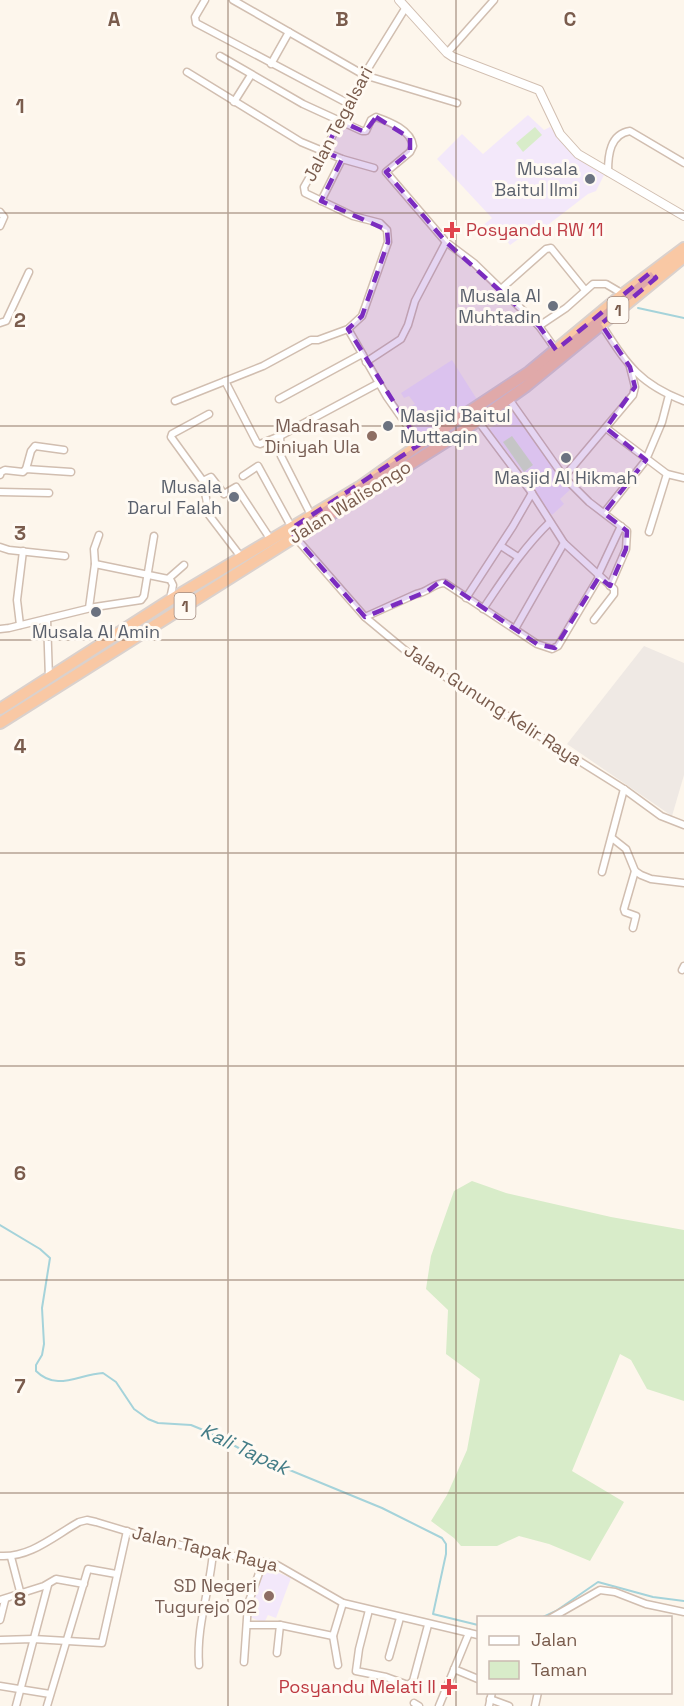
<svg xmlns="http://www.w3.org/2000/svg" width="684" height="1706" viewBox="0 0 684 1706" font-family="'Space Grotesk',sans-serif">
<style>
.industrial{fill:#efe9e4}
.education{fill:#f3e8fa}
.green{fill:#d8ecc9}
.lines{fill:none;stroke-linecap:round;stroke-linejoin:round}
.stream{stroke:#a5d3da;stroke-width:2}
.minor-casing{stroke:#d1beb0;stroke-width:9}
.tertiary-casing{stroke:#d1beb0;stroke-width:10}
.trunk-casing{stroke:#dad1cd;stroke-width:14}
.minor{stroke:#fff;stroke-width:6}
.tertiary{stroke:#fff;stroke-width:8}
.trunk{stroke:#f9c8a4;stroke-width:10}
.marked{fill:#7b2cbf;fill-opacity:0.2;stroke:#7b2cbf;stroke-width:4.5;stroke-dasharray:12 8;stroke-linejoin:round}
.grid{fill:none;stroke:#7a5c4d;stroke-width:1.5;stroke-opacity:0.55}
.worship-dot{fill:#6b7280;stroke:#fffaf3;stroke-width:2}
.health-dot{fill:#e0444e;stroke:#fffaf3;stroke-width:2}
.education-dot{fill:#8d6e63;stroke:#fffaf3;stroke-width:2}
.labels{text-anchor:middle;stroke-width:6;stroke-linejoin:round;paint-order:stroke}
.shield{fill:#fffaf3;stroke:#a28b7f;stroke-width:1.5}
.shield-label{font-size:16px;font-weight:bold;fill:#7a5c4d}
.street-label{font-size:18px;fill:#7a5c4d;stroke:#fffaf3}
.worship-label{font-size:18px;fill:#5b616d;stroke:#fffaf3;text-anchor:end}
.health-label{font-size:18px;fill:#be3a42;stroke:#fffaf3;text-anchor:start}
.education-label{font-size:18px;fill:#785e54;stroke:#fffaf3;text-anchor:end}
.water-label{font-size:20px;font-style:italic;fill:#437c86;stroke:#fffaf3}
.grid-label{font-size:20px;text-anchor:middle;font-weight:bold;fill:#7a5c4d;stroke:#fffaf3;stroke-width:6;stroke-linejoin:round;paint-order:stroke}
</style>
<rect width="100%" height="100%" fill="#fdf6ec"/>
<polygon class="industrial" points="644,646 684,663 684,775 672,816 567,744"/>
<g class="education">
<polygon points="528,115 544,130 550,127 584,163 604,175 596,191 588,194 536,234 527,233 510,245 501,233 492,239 482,226 492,218 437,159 462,134 483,154"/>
<polygon points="452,360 478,401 419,439 408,422 416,417 410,407 415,404 409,396 404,398 401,393"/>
<polygon points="515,411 573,487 560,499 564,504 552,515 544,506 531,482 489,429"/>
<polygon points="265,1567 291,1578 276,1618 268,1615 264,1623 248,1616"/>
</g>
<g class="green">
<polygon points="535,127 542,135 523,152 516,143"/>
<polygon points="512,436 533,465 524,472 503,442"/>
<polygon points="472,1181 506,1193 611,1217 684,1230 684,1401 647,1389 631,1360 620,1354 572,1471 624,1502 590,1561 549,1544 519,1536 497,1546 461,1546 454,1538 431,1521 447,1495 467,1450 480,1379 446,1354 448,1310 426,1289 431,1256 454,1191"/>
</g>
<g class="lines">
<g class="stream">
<polyline points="638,308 684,318"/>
<path d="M 0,1225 L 40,1249 L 50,1258 L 42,1308 L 44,1344 L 42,1355 L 36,1365 L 36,1371 C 57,1392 79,1374 103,1373 L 116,1382 L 134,1409 L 148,1419 L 158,1423 L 191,1425 L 213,1434 L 246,1452 L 382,1508 L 442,1538 L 446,1544 L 446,1554 L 433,1614 L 478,1625"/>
<polyline points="541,1618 556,1611 598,1582 653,1597 684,1601"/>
</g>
<g class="minor-casing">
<g id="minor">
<polyline points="205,0 195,17 196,23 349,104"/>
<polyline points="233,0 364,75 457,103"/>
<polyline points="447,53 494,0"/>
<path d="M 220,56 L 303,104 L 362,131 L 366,131 L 371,120 L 376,117 C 390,122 411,130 413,146 L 410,152 L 386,172 L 446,242 L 474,263 L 539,326 L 556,350"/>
<polyline points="271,64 289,32"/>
<polyline points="187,72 301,142 342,159 374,168"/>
<polyline points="234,102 251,75"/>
<path d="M 608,172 C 608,155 610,134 630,131 L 684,163"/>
<polyline points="321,201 342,159"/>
<polyline points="0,212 4,217 0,226"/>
<polyline points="501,289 546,249 551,248 585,290"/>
<polyline points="0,323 6,321 29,272"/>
<path d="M 601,324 C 627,364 638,383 684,401"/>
<polyline points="539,326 566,308 593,284 606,284 623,294"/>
<polyline points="348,329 387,397 420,444"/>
<polyline points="366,362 401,339 408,325 415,301 446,242"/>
<polyline points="225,381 257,443 260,444 280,436 379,383"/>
<polyline points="279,399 362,354"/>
<polyline points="509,399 564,477 589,502 627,531 626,549 610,586"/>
<polyline points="175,401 263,366 311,340 318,340 348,329 362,316 388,242 387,230 380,223 353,216 305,193 304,187 324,152 364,75 406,7"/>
<polyline points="209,414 172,434 171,437 203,481 209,515 241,557"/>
<polyline points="478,421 532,493 564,543 614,589 614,594 594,620"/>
<polyline points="606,428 667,474 684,478"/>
<polyline points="280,436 281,456 311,515"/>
<polyline points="648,455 662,422 669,395"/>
<polyline points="26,469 31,451 35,446 64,450"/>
<polyline points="0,475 1,472 5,470 23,472 26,469 71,472"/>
<polyline points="243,476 258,466 292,528"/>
<polyline points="564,477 633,395 635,387 630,367"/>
<polyline points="203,481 211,477 224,494 236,487 271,540"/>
<polyline points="0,492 49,493"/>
<polyline points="604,513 646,460"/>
<polyline points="649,532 667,474"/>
<polyline points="295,537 365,617 412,656 624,789 661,816 684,825"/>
<polyline points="501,546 518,557"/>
<polyline points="0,547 9,550 65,556"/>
<polyline points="95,564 168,579 184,565"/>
<polyline points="598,575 621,526"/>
<polyline points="170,579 173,585 170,599"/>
<polyline points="466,598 513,526 532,493"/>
<polyline points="89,608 95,564 94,549 99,535"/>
<path d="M 483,609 C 504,578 523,548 550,522"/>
<path d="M 365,617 L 416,594 C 429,592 433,583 445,583 L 537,644 L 552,649 L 558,646 L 599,577"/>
<polyline points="47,619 49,678"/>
<polyline points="20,625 17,600 23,551"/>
<polyline points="0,629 9,628 95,607 141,600 144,596 154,536"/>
<polyline points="515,629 564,543"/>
<polyline points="612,838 626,849 635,871 641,875 651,879 684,883"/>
<polyline points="602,872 624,789"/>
<polyline points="633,928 636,916 625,912 624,909 635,871"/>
<polyline points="682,970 684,966"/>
<path d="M 0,1556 C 30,1558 54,1536 79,1522 L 87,1520 L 96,1522 L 152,1539 L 277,1565 L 343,1603 L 478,1635"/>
<polyline points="11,1557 21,1595"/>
<polyline points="0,1600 44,1586 56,1579 84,1584"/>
<polyline points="369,1610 359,1649 356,1671 386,1677 408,1685 413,1681 428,1625"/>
<polyline points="551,1618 600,1590 615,1592 646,1604 684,1612"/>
<polyline points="0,1620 5,1600"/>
<polyline points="247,1625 280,1625 333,1636"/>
<polyline points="0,1640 33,1639 102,1643 127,1531"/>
<polyline points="277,1653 280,1625"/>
<polyline points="389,1657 400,1618"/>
<polyline points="244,1662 248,1604 263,1562"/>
<path d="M 199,1665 C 196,1626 210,1590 213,1552"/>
<polyline points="338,1665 333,1636 343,1603"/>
<polyline points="454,1669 478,1679"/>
<polyline points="0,1686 50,1694"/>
<polyline points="490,1699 509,1706"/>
<polyline points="414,1703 419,1706"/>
<polyline points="16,1706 48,1585"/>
<polyline points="47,1706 88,1569 116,1574"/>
<polyline points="439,1706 469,1633"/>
<polyline points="489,1706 492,1692"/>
<polyline points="535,1706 538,1692"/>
</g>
</g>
<g class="tertiary-casing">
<polyline id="tertiary" points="399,0 447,53 453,57 539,90 560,134 578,154 684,216"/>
</g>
<g class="trunk-casing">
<g id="trunk">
<polyline points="0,709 170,600 361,486 420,444 529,372 623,294 684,248"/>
<polyline points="0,723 466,429 525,387 684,257"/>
</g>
</g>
<use href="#minor" class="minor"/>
<use href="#tertiary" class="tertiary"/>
<use href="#trunk" class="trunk"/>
</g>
<path class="marked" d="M 376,117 L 410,138 L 410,152 L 386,172 L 446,242 L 539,326 L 556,350 L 651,272 L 656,278 L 601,324 L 630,367 L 635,387 L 606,428 L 646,460 L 604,513 L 627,531 L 626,549 L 610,586 L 599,577 L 555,648 L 537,644 L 442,580 L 428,591 L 365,617 L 294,536 L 292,528 L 420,444 L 348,329 L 362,316 L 388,242 L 387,230 L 321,201 L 342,159 L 324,152 L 340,121 L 365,132 Z"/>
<path class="grid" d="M 228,0 L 228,1706M 456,0 L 456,1706M 0,213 L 684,213M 0,426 L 684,426M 0,640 L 684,640M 0,853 L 684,853M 0,1066 L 684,1066M 0,1280 L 684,1280M 0,1493 L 684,1493"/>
<g class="worship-dot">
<circle cx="590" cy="179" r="6"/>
<circle cx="553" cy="306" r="6"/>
<circle cx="388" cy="426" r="6"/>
<circle cx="566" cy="458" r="6"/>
<circle cx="234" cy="497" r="6"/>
<circle cx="96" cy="612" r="6"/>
</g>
<g class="health-dot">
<path d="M449 221h6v6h6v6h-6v6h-6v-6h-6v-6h6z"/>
<path d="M446 1678h6v6h6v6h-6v6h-6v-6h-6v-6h6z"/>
</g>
<g class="education-dot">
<circle cx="372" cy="436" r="6"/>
<circle cx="269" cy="1596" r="6"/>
</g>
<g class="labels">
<g class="shield">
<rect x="607.5" y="297" width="21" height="26" rx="4.5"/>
<rect x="174.5" y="593" width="21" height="26" rx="4.5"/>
</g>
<g class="shield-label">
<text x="618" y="316">1</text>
<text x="185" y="612">1</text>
</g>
<g class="street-label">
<text transform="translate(338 124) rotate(-62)" y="6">Jalan Tegalsari</text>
<text transform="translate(350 502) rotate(-32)" y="6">Jalan Walisongo</text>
<text transform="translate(493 705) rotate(33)" y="6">Jalan Gunung Kelir Raya</text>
<text transform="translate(205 1549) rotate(13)" y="6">Jalan Tapak Raya</text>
</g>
<g class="worship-label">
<text x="578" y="175">Musala<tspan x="578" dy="21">Baitul Ilmi</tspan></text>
<text x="541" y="302">Musala Al<tspan x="541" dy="21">Muhtadin</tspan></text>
<text x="400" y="422" text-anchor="start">Masjid Baitul<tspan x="400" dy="21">Muttaqin</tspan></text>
<text x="566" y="484" text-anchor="middle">Masjid Al Hikmah</text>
<text x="222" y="493">Musala<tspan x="222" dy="21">Darul Falah</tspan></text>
<text x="96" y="638" text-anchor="middle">Musala Al Amin</text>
</g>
<g class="health-label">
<text x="466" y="236">Posyandu RW 11</text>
<text x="436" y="1693" text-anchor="end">Posyandu Melati II</text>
</g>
<g class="education-label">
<text x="360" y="432">Madrasah<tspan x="360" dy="21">Diniyah Ula</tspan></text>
<text x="257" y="1592">SD Negeri<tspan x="257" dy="21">Tugurejo 02</tspan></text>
</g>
<g class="water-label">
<text transform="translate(245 1449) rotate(25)" y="7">Kali Tapak</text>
</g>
</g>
<g class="grid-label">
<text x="114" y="26">A</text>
<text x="342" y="26">B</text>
<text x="570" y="26">C</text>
<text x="20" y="113">1</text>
<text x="20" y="327">2</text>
<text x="20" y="540">3</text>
<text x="20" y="753">4</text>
<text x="20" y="966">5</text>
<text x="20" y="1180">6</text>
<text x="20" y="1393">7</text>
<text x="20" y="1606">8</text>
</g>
<rect x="477" y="1616" width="195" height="78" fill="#fffaf3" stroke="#cabbb1" stroke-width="1.5"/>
<rect x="489" y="1636" width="30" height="9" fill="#ffffff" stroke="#cabbb1" stroke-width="1.5"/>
<text x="531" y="1646" font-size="18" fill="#7a5c4d">Jalan</text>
<rect x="489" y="1661" width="30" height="18" fill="#d8ecc9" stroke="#cabbb1" stroke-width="1.5"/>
<text x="531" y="1676" font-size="18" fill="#7a5c4d">Taman</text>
</svg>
